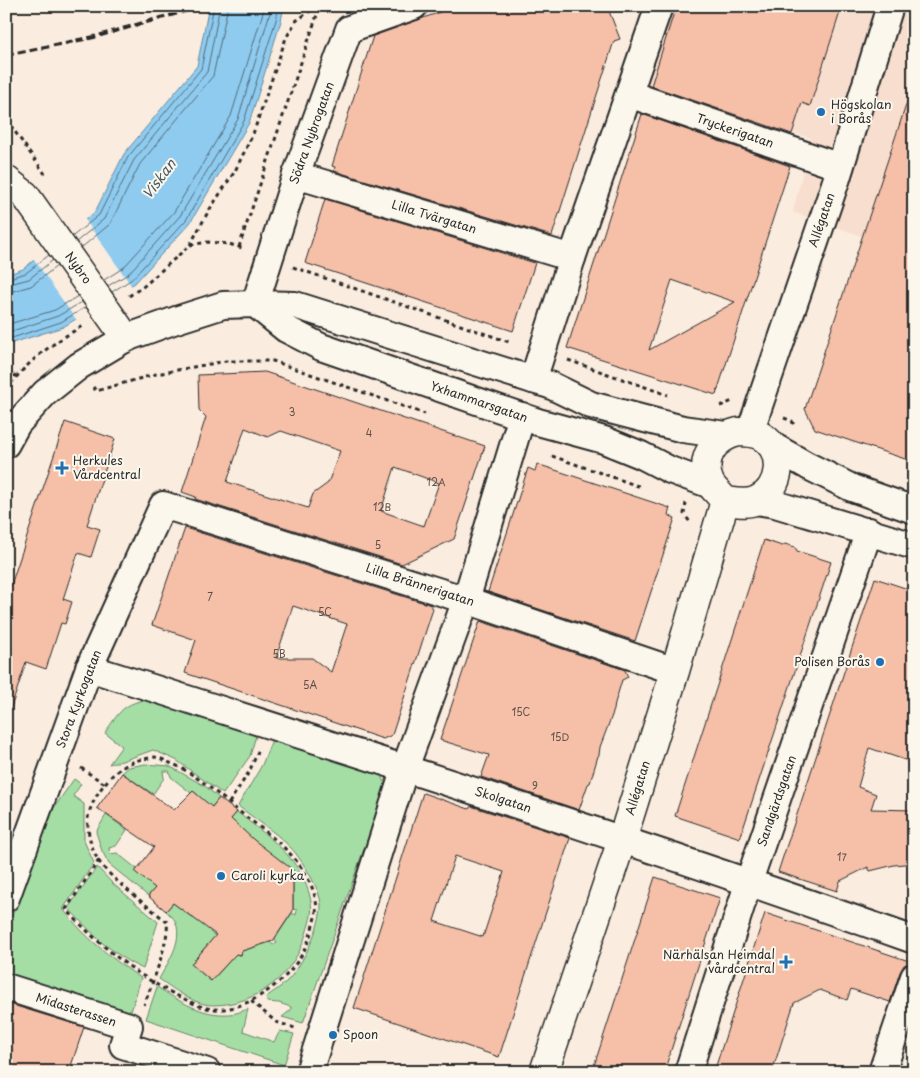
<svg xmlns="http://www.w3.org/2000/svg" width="920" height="1078" viewBox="0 0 920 1078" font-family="'Playpen Sans',sans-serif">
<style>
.built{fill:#f8dece}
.green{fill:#a4dea4;stroke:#688468}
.water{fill:#8ecbef;stroke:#668ba1}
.pier{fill:#faecde}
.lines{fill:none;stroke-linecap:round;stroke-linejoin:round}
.shore{stroke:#536b79;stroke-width:1}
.building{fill:#f5bfa8;stroke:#2b2b2b;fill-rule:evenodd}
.street-casing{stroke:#2b2b2b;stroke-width:30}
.secondary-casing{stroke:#2b2b2b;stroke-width:31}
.path{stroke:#2b2b2b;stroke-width:3;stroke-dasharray:4 4;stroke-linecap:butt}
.street{stroke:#fbf7ec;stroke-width:26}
.secondary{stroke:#fbf7ec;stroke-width:28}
.rail{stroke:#2b2b2b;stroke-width:4;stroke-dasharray:8 4;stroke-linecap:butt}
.poi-dot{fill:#1f6fb2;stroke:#fbf7ec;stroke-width:2}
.labels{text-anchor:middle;stroke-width:4;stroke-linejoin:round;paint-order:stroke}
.number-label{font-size:10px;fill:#5e504a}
.poi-label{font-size:12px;fill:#2b2b2b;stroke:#fbf7ec;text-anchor:start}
.street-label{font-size:12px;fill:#2b2b2b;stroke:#fbf7ec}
.water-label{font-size:14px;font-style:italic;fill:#495b66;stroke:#fbf7ec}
</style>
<rect width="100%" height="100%" fill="#faecde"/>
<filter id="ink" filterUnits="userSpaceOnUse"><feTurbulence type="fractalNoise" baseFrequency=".02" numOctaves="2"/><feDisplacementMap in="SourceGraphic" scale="10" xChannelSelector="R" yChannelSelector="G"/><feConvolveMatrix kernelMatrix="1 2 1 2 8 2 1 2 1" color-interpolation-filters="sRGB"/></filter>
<g filter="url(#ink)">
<polygon class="built" points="671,6 914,6 914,254 793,212 811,138 647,87"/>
<g class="green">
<path d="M 150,699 L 257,732 L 250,756 L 223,794 L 176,760 L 153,750 L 122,761 L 109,764 L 122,746 L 105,733 C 119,712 123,703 150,699 Z"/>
<path d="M 273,737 L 377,768 L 386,786 L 303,1023 L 282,1017 L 291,1010 L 291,1007 L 279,1003 L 267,1002 L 266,997 C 273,992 281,987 287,981 C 302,966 321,927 321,905 C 321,890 300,856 289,846 C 274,831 255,819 238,806 L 262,765 Z"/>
<polygon points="145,764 169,766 205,786 219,798 212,807 210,806 208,808 195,797 197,794 193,791 191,793 171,777 169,771 163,771 164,778 153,794 122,773 129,767"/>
<path d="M 74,779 L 81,784 L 73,796 L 84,804 L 84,841 L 94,863 L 63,909 C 84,937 112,959 141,978 L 130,1015 L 6,975 L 6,934 L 42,825 Z"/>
<path d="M 237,812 C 267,836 297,854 309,893 C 314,911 311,917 306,934 C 294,975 257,1005 213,1005 C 194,1005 174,989 159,979 C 167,964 183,942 176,923 C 175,919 170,915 166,911 L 173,903 L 194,919 L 196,917 L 212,929 L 210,932 L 214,935 L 216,932 L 227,941 L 207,945 L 191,964 L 211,981 L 228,963 L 237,949 L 236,954 L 241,955 L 242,951 L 270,942 L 273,945 L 277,943 L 275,939 L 292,913 L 296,915 L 297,910 L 293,909 L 293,878 L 297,876 L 295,872 L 291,874 L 264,853 L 230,820 Z"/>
<polygon points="106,815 127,830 116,846 109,848 110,854 117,853 137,869 136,872 155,884 153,886 155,888 148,896 109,864 102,851 96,832"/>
<polygon points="97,867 112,883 158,922 143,969 129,962 101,942 68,908"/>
<path d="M 157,987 C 179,1001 202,1016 229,1014 C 236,1014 242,1011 248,1009 L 243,1031 L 274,1042 L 280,1031 L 294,1034 L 284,1065 L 146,1019 Z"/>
</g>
<polygon class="water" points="209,6 284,6 281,21 249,123 190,223 135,283 63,327 6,345 6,275 23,269 95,212 124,154 197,66"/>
<polygon class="pier" points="84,218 133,288 77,321 33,258"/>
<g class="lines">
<g class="shore">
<polyline points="73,236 99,215 128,157 201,69 214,6"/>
<polyline points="76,242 104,219 134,160 207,72 220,6"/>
<polyline points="81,248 110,224 140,164 213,76 228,6"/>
<polyline points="6,279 26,273 49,255"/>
<polyline points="104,280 123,268 174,212 231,116 265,6"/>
<polyline points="6,285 29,279 53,260"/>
<polyline points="108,286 128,274 180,216 238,119 272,6"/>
<polyline points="112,292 132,279 186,220 244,121 276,20 279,6"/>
<polyline points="6,293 31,286 57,266"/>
<polyline points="6,325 55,310 78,296"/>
<polyline points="6,333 58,316 82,302"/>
<polyline points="6,340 61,322 86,307"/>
</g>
</g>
<g class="building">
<polygon points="457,6 607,6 620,39 614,41 552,236 334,171 335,167 332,166 373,36"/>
<polygon points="676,6 842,6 810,106 802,103 792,134 651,86"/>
<polygon points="910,93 914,94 914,462 815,429 805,409"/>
<path d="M 642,114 L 790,166 L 716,395 L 567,348 ZM 672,280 L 735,302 L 649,350 Z"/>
<polygon points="325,199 535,263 513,331 305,263"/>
<path d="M 265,372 L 485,446 L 454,539 L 402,564 L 195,499 L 196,497 L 182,492 L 206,417 L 199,410 L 198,375 ZM 245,428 L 268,437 L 281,431 L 340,451 L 328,483 L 313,494 L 308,508 L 227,482 ZM 395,467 L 439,483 L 424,526 L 381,511 Z"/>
<polygon points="65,422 115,439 87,525 100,529 91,557 78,553 63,599 72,602 65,624 61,623 46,669 26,662 10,711 6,710 6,600"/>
<polygon points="537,464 670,508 668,515 675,518 635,641 488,592 528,468 535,471"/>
<path d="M 185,528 L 431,605 L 433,609 L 392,735 L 383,739 L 185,673 L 196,640 L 152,625 ZM 293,606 L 347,624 L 331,672 L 312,658 L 276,658 Z"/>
<polygon points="764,540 782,546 785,544 795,547 797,551 831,562 740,838 675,816"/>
<polygon points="875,578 914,591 914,763 869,748 858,787 876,794 871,809 914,810 914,863 894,865 870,871 868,867 840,881 837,891 778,872"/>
<polygon points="480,621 625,670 628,677 622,680 615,703 614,710 600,747 599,755 598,756 590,783 588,784 579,810 481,777 489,755 440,740"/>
<polygon points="122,773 174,810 193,791 212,807 219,798 237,812 231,819 254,840 293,870 293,911 273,941 242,951 241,955 236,954 211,981 191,964 216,935 173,903 166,911 148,896 155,888 135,872 154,847 97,808"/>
<path d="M 423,793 L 469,809 L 471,806 L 570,838 L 499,1057 L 354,1008 ZM 455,856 L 504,872 L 483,937 L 434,921 Z"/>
<polygon points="655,877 720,898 664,1072 592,1072"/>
<polygon points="765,913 912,962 904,965 900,972 890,1002 851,989 847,1000 820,990 794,1003 772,1072 714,1072"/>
<polygon points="6,1003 84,1027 69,1072 6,1072"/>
</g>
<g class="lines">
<g class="street-casing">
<g id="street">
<polyline points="629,94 840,167"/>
<polyline points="296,175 572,258"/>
<polyline points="255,304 286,329 321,347 538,422 604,440 641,455 670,470 711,485"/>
<polyline points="255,304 296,175 349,29 414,6"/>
<polyline points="533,380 572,258 659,6"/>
<polyline points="750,432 837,178 890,6"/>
<polyline points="6,444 17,424 45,393 79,366 126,338 176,320 223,305 255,304 295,305 533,380 550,385 591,405 683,429 726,435"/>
<polyline points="771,445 808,466 852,488 914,510"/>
<polyline points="756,501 775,504 914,546"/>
<path d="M 89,668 C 365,755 641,843 914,940"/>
<polyline points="6,898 89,668 163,505 466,600 675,671"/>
<polyline points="6,987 129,1026 123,1045 207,1072"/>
<polyline points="309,1072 405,768 466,600 522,416"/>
<polyline points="688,1072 749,881 869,531"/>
<polyline points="882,1072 914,977"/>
</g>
</g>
<g class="secondary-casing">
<g id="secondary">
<polyline points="6,180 25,195 126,338"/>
<path d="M 738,432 C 746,432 753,432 761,436 C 786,450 782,489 757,500 C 747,505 735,502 725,501 C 721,495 713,489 710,483 C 699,458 714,438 738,432 Z"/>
<polyline points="544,1072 622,840 675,671 725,501"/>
</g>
</g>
<g class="path">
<polyline points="6,119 45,174"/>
<polyline points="190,245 208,212 235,171 253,134 286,38 296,21 317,6"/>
<polyline points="239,247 320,6"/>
<polyline points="293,267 512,343"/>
<polyline points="129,296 144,286 190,245 208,242 229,244 245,249"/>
<polyline points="568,360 668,395"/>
<polyline points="6,372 16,376"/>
<polyline points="93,387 96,391 156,374 226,361 273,361 425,414"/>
<path d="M 6,390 C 28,360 53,343 84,325"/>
<polyline points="720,406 733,401"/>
<polyline points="784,418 792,421 795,427"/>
<polyline points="552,456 641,487"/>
<polyline points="686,503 684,514 690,522"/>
<polyline points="81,768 105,784"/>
<polyline points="229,803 249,772 259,749"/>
<path d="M 99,860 L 66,909 C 99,945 135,975 180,997 C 191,1002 201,1008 213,1009 C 238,1011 261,997 279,982 C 295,968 307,950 312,929 C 314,920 318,910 316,901 C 307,858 268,834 236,809 C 218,794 192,771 170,763 C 166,761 160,758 155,757 C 152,757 147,759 143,759 C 117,764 97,788 89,813 C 85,826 91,848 98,860 C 111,880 147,905 167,922 C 170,939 151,987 144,1005"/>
<polyline points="251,1001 276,1022 295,1028"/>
</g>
<use href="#street" class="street"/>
<use href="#secondary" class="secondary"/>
<polyline class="rail" points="6,55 94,37 203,6"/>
</g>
</g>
<g class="poi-dot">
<circle cx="821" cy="112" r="5"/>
<path d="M59.5 460.5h5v5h5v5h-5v5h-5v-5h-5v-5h5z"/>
<circle cx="880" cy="662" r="5"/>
<circle cx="221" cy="876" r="5"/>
<path d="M783.5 954.5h5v5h5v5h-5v5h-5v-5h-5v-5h5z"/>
<circle cx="333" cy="1035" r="5"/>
</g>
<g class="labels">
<g class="number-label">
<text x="292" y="416">3</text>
<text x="369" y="437">4</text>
<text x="436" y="486">12A</text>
<text x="382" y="511">12B</text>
<text x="378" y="549">5</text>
<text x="210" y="601">7</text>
<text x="325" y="616">5C</text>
<text x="279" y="658">5B</text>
<text x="310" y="689">5A</text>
<text x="521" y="716">15C</text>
<text x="560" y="741">15D</text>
<text x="535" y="790">9</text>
<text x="842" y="861">17</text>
</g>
<g class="poi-label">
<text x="831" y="109">Högskolan<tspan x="831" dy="14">i Borås</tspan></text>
<text x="73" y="465">Herkules<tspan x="73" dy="14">Vårdcentral</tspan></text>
<text x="870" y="666" text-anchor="end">Polisen Borås</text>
<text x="231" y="880">Caroli kyrka</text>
<text x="775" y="959" text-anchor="end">Närhälsan Heimdal<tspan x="775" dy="14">vårdcentral</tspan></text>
<text x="343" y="1039">Spoon</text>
</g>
<g class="street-label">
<text transform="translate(735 131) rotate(19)" y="4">Tryckerigatan</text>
<text transform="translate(312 133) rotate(-70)" y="4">Södra Nybrogatan</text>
<text transform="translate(434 217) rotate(17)" y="4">Lilla Tvärgatan</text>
<text transform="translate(822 220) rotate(-71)" y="4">Allégatan</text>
<text transform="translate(78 268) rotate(54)" y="4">Nybro</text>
<text transform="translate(479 402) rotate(19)" y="4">Yxhammarsgatan</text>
<text transform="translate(420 585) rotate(18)" y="4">Lilla Brännerigatan</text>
<text transform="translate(79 699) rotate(-69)" y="4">Stora Kyrkogatan</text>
<text transform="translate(638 788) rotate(-73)" y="4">Allégatan</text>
<text transform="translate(503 800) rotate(18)" y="4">Skolgatan</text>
<text transform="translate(777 801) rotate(-71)" y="4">Sandgärdsgatan</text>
<text transform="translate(76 1010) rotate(18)" y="4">Midasterassen</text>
</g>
<g class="water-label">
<text transform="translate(159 179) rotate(-53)" y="5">Viskan</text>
</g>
</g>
<rect width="920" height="1078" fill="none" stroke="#fbf7ec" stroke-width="25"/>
<rect x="12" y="12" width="895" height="1053" fill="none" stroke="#2b2b2b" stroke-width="2" filter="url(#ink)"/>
</svg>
